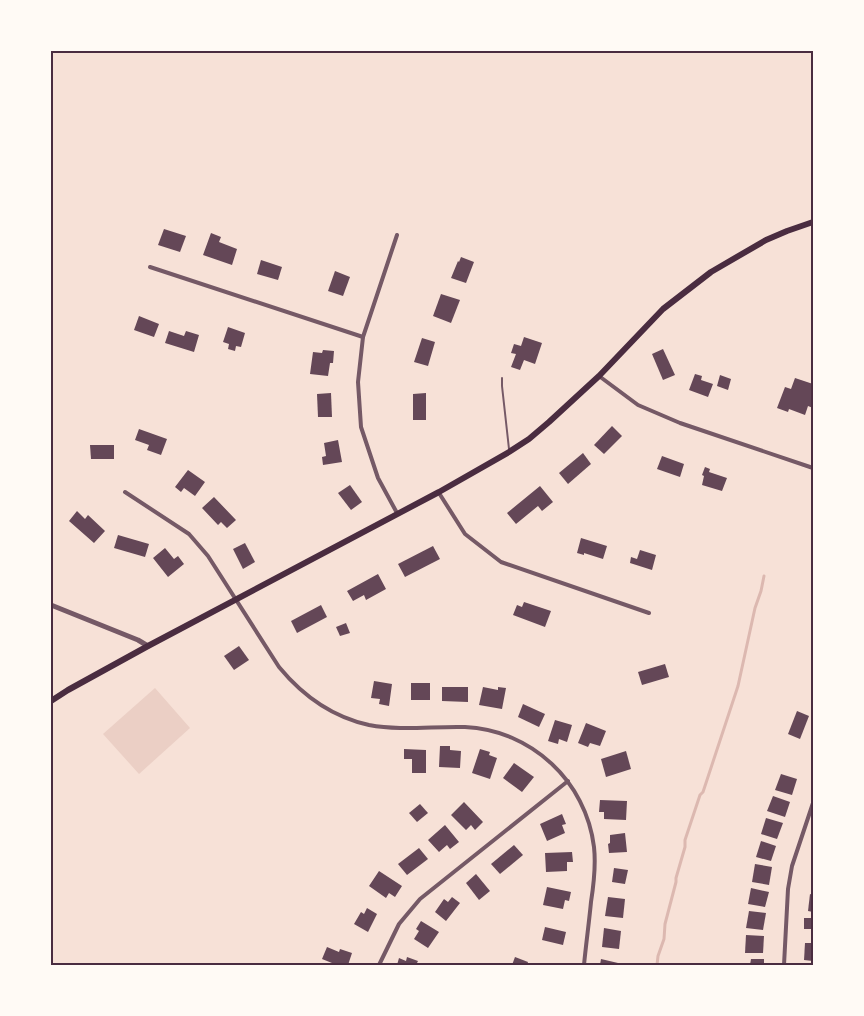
<svg xmlns="http://www.w3.org/2000/svg" width="864" height="1016" viewBox="0 0 864 1016" font-family="Signika,sans-serif">
<style>
.green{fill:#ebcfc5}
.lines{fill:none;stroke-linecap:round;stroke-linejoin:round}
.stream{stroke:#dcb8b0;stroke-width:3}
.building{fill:#644757}
.service{stroke:#755966;stroke-width:2}
.minor{stroke:#755966;stroke-width:4}
.tertiary{stroke:#755966;stroke-width:5}
.secondary{stroke:#4a2c40;stroke-width:6}
.neatline{fill:none;stroke:#4a2c40;stroke-width:2}
</style>
<rect width="100%" height="100%" fill="#f7e1d7"/>
<polygon class="green" points="155,688 190,728 139,774 103,734"/>
<g class="lines">
<polyline class="stream" points="657,965 658,956 664,939 665,924 676,882 676,878 685,847 685,840 700,795 703,792 738,686 755,608 761,591 764,576"/>
</g>
<g class="building">
<polygon points="164,229 186,236 180,252 158,245"/>
<polygon points="211,233 221,237 219,242 237,249 232,265 203,255"/>
<polygon points="461,257 474,262 466,283 451,278 458,261 459,262"/>
<polygon points="261,260 282,267 278,280 257,274"/>
<polygon points="335,271 350,277 343,296 328,291"/>
<polygon points="441,294 460,300 451,323 433,316"/>
<polygon points="139,316 159,324 154,337 134,330"/>
<polygon points="228,327 245,333 241,347 236,346 235,351 228,349 229,344 223,342"/>
<polygon points="169,331 184,336 186,331 199,335 194,352 165,343"/>
<polygon points="524,337 542,343 535,364 524,360 520,370 511,367 516,354 511,353 514,344 521,346"/>
<polygon points="422,338 435,342 428,366 414,362"/>
<polygon points="663,349 675,375 663,380 652,354"/>
<polygon points="323,350 334,351 333,363 330,363 328,376 310,374 313,352 322,353"/>
<polygon points="695,374 702,376 701,380 713,384 708,397 689,390"/>
<polygon points="720,375 731,379 728,390 717,386"/>
<polygon points="795,378 813,384 813,408 808,406 805,415 789,409 788,412 777,408 785,387 791,389"/>
<polygon points="331,393 332,417 318,417 317,394"/>
<polygon points="426,393 426,420 413,420 413,394"/>
<polygon points="612,426 622,436 604,454 594,445"/>
<polygon points="139,429 167,439 161,455 147,450 149,445 135,440"/>
<polygon points="338,440 342,462 323,465 322,457 326,456 324,443"/>
<polygon points="90,445 114,445 114,459 91,459"/>
<polygon points="583,453 591,464 568,484 559,473"/>
<polygon points="662,456 684,464 680,477 657,469"/>
<polygon points="705,467 710,469 709,472 727,478 722,491 702,485 704,476 702,475"/>
<polygon points="188,470 205,482 195,496 184,488 181,492 175,487"/>
<polygon points="350,485 362,502 351,510 338,493"/>
<polygon points="540,486 553,502 542,511 538,506 516,524 507,513"/>
<polygon points="214,497 236,520 227,528 221,522 218,525 202,508"/>
<polygon points="77,511 85,519 88,515 105,531 94,543 69,521"/>
<polygon points="118,535 149,544 145,557 114,548"/>
<polygon points="581,538 607,546 603,559 584,553 584,555 577,553"/>
<polygon points="245,543 255,562 243,569 233,549"/>
<polygon points="433,546 440,559 405,577 398,564"/>
<polygon points="165,548 174,559 178,556 184,564 168,577 153,558"/>
<polygon points="640,550 656,555 652,570 630,563 631,557 637,559"/>
<polygon points="378,574 386,589 366,600 364,595 353,601 347,591"/>
<polygon points="524,602 551,611 545,627 513,615 517,605 522,607"/>
<polygon points="321,605 327,617 297,633 291,621"/>
<polygon points="346,623 350,633 340,636 336,627"/>
<polygon points="239,646 249,660 234,670 224,656"/>
<polygon points="665,664 669,677 642,685 638,672"/>
<polygon points="374,681 392,684 389,706 379,704 380,699 371,698"/>
<rect x="411" y="683" width="19" height="17"/>
<polygon points="442,687 468,687 468,702 442,701"/>
<polygon points="483,687 498,690 498,687 506,688 502,709 479,705"/>
<polygon points="523,704 545,714 539,727 518,717"/>
<polygon points="797,711 809,716 800,739 788,734"/>
<polygon points="555,720 572,725 567,742 559,739 558,744 548,741"/>
<polygon points="586,723 606,731 600,746 590,743 588,747 578,743"/>
<polygon points="440,746 450,746 450,750 461,751 460,768 439,767"/>
<polygon points="404,749 426,750 426,773 412,773 412,759 404,759"/>
<polygon points="480,749 490,752 489,755 497,758 490,779 472,773"/>
<polygon points="626,751 631,769 606,777 601,759"/>
<polygon points="514,763 534,777 522,792 503,778"/>
<polygon points="781,774 797,779 792,795 775,790"/>
<polygon points="773,796 790,802 785,817 767,811"/>
<polygon points="600,800 627,801 626,820 604,819 604,812 599,812"/>
<polygon points="464,802 483,822 475,830 471,825 466,830 451,815"/>
<polygon points="420,804 428,813 417,822 409,813"/>
<polygon points="562,814 566,824 562,825 565,833 547,841 540,824"/>
<polygon points="766,818 783,823 777,839 761,834"/>
<polygon points="445,825 459,842 450,849 447,845 439,852 428,840"/>
<polygon points="625,833 627,852 609,853 608,844 610,843 610,835"/>
<polygon points="761,841 776,846 771,861 756,857"/>
<polygon points="514,845 523,855 500,874 491,864"/>
<polygon points="419,848 428,859 407,875 398,864"/>
<polygon points="572,852 573,862 567,862 567,871 546,872 545,853"/>
<polygon points="755,864 772,867 769,885 752,882"/>
<polygon points="614,868 628,870 625,884 612,882"/>
<polygon points="379,871 402,886 395,897 389,893 386,898 369,886"/>
<polygon points="476,874 490,891 479,900 466,883"/>
<polygon points="547,887 571,892 569,901 565,900 563,909 543,905"/>
<polygon points="751,888 769,892 765,907 748,904"/>
<polygon points="810,894 813,895 813,912 808,911"/>
<polygon points="452,897 460,903 446,921 435,912 444,899 448,902"/>
<polygon points="608,897 625,899 623,918 605,916"/>
<polygon points="367,908 377,914 368,932 354,924 361,912 364,914"/>
<polygon points="749,911 766,913 763,930 746,928"/>
<rect x="804" y="918" width="9" height="11"/>
<polygon points="421,921 439,932 428,948 414,939 419,931 416,929"/>
<polygon points="545,927 566,932 563,945 542,940"/>
<polygon points="604,928 621,931 619,949 602,947"/>
<polygon points="746,935 764,936 763,953 745,953"/>
<polygon points="805,943 813,943 813,961 804,960"/>
<polygon points="327,947 339,952 340,949 352,953 348,965 337,965 322,959"/>
<polygon points="407,957 418,961 416,965 397,965 399,958 406,961"/>
<polygon points="515,957 528,962 527,965 512,965"/>
<polygon points="601,959 618,963 618,965 600,965"/>
<polygon points="751,959 764,959 764,965 750,965"/>
</g>
<g class="lines">
<polyline class="service" points="502,378 502,386 509,449"/>
<g class="minor">
<polyline points="150,267 363,337"/>
<polyline points="599,376 638,405 680,423 813,468"/>
<path d="M 125,492 L 189,534 L 208,556 L 279,667 C 303,696 332,717 369,725 C 401,731 433,726 465,727 C 531,730 586,781 594,847 C 596,865 594,883 591,902 C 589,923 586,944 584,965"/>
<polyline points="439,493 465,534 501,562 649,613"/>
<polyline points="397,513 378,478 361,427 358,382 363,337 397,235"/>
<polyline points="379,965 399,924 420,899 568,781"/>
<polyline points="784,965 788,889 792,866 813,803"/>
</g>
<polyline class="tertiary" points="51,605 138,640 148,646"/>
<polyline class="secondary" points="51,701 68,690 148,646 439,492 509,452 529,439 549,422 599,376 663,309 711,272 766,240 787,231 813,222"/>
</g>
<rect width="864" height="1016" fill="none" stroke="#fffaf5" stroke-width="105"/>
<rect x="52" y="52" width="760" height="912" class="neatline"/>
</svg>
